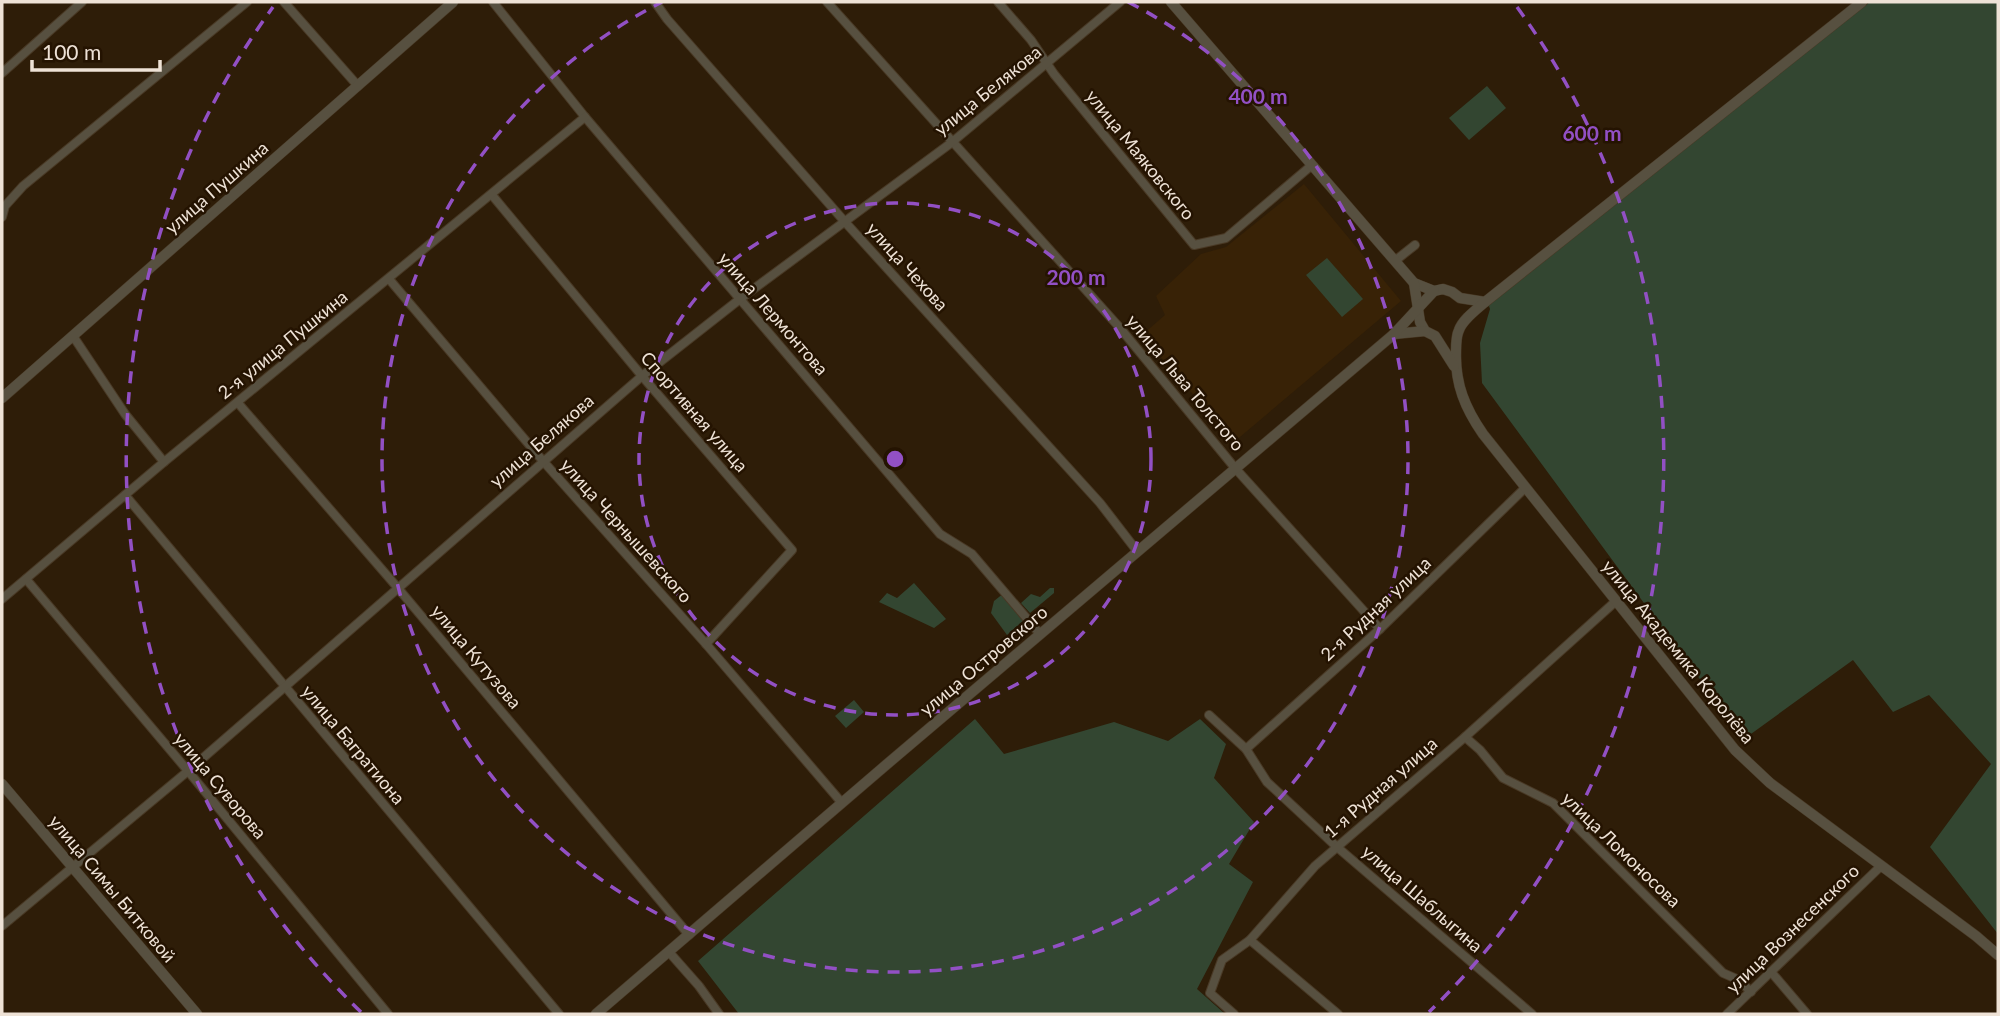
<svg xmlns="http://www.w3.org/2000/svg" width="2000" height="1016" viewBox="0 0 2000 1016" font-family="Lato,sans-serif">
<style>
.built{fill:#382206}
.green{fill:#334631}
.lines{fill:none;stroke-linecap:round;stroke-linejoin:round}
.minor-casing{stroke:#493925;stroke-width:10}
.tertiary-casing{stroke:#493925;stroke-width:11}
.minor{stroke:#575040;stroke-width:8}
.tertiary{stroke:#575040;stroke-width:10}
.ring{fill:none;stroke:#9250c4;stroke-width:3.5;stroke-dasharray:12 9}
.labels{text-anchor:middle;stroke-width:5;stroke-linejoin:round;paint-order:stroke}
.street-label{font-size:18px;fill:#eee2d6;stroke:#241301}
.centre{fill:#9250c4;stroke:#241301;stroke-width:3.5}
.ring-label{font-size:21px;text-anchor:middle;font-weight:bold;fill:#9250c4;stroke:#241301;stroke-width:5;stroke-linejoin:round;paint-order:stroke}
</style>
<rect width="100%" height="100%" fill="#2e1d08"/>
<polygon class="built" points="1304,184 1401,301 1234,442 1142,335 1165,315 1156,296 1201,254 1226,247"/>
<g class="green">
<polygon points="1870,2 1998,2 1998,934 1930,847 1991,764 1929,695 1893,712 1853,660 1744,739 1482,383 1480,343 1490,309 1487,300"/>
<polygon points="1487,86 1506,108 1469,140 1449,118"/>
<polygon points="1327,258 1363,299 1342,317 1306,275"/>
<polygon points="914,583 946,619 934,628 879,602 887,593 897,598"/>
<polygon points="1050,588 1054,588 1054,593 1030,613 1021,603 1031,594 1040,597"/>
<polygon points="1004,593 1025,619 1007,635 991,613 994,601"/>
<polygon points="854,700 864,712 846,728 835,716"/>
<polygon points="975,719 1004,754 1114,722 1168,741 1200,719 1226,744 1214,778 1254,822 1229,864 1253,882 1197,989 1225,1014 739,1014 698,961"/>
</g>
<g class="lines">
<g class="minor-casing">
<g id="minor">
<polyline points="284,2 358,86"/>
<polyline points="493,2 585,117 940,534 972,554 1040,634"/>
<polyline points="655,2 667,19 845,222 1100,503 1137,551"/>
<polyline points="827,2 1120,328 1235,468 1380,629"/>
<polyline points="998,2 1031,40 1054,74 1194,245 1226,238 1312,165"/>
<polyline points="2,73 82,2"/>
<polyline points="492,195 642,376 792,550 706,644"/>
<polyline points="2,217 5,206 23,186 247,2"/>
<polyline points="1396,260 1415,245"/>
<polyline points="389,279 543,461 706,644 842,803"/>
<polyline points="73,336 125,414 164,462"/>
<polyline points="238,403 397,587 689,935"/>
<polyline points="125,495 559,1014"/>
<polyline points="26,579 188,771 388,1014"/>
<polyline points="2,599 164,462 585,117"/>
<polyline points="1209,715 1246,749 1267,782 1337,847 1532,1014"/>
<polyline points="1465,737 1480,750 1503,778 1553,803 1723,973 1739,980 1751,992"/>
<polyline points="1246,749 1380,629 1525,488"/>
<polyline points="2,926 188,771 642,376 740,299 951,143 1120,2"/>
<polyline points="1250,940 1338,1014"/>
<polyline points="669,952 699,986 719,1014"/>
<polyline points="1772,973 1807,1014"/>
<polyline points="1234,1014 1210,993 1222,960 1250,940 1315,866 1465,737 1616,601"/>
<polyline points="1727,1014 1881,866"/>
</g>
</g>
<g class="tertiary-casing">
<g id="tertiary">
<polyline points="1171,2 1414,283 1434,291 1443,289 1452,292 1460,298 1485,302"/>
<path d="M 1862,2 L 1485,302 C 1476,310 1463,319 1459,330 C 1456,336 1456,345 1456,352 C 1455,384 1465,408 1483,434 L 1735,750 L 1770,783 L 1976,936 L 1998,955"/>
<polyline points="1414,283 1420,322 1425,331 1435,336 1454,366"/>
<polyline points="1394,334 1425,331"/>
<polyline points="2,398 453,2"/>
<polyline points="2,784 197,1014"/>
<polyline points="596,1014 886,765 1394,334 1434,291"/>
</g>
</g>
<use href="#minor" class="minor"/>
<use href="#tertiary" class="tertiary"/>
</g>
<g class="ring">
<circle cx="895" cy="459" r="256"/>
<path d="M1128 2A513 513 0 1 1 662 2"/>
<path d="M361 1012A769 769 0 0 1 273 7M1517 7A769 769 0 0 1 1429 1012"/>
</g>
<g class="labels">
<g class="street-label">
<text transform="translate(988 91) rotate(-39)" y="6">улица Белякова</text>
<text transform="translate(1140 155) rotate(51)" y="6">улица Маяковского</text>
<text transform="translate(217 188) rotate(-41)" y="6">улица Пушкина</text>
<text transform="translate(907 267) rotate(48)" y="6">улица Чехова</text>
<text transform="translate(773 314) rotate(49)" y="6">улица Лермонтова</text>
<text transform="translate(283 345) rotate(-39)" y="6">2-я улица Пушкина</text>
<text transform="translate(1185 383) rotate(50)" y="6">улица Льва Толстого</text>
<text transform="translate(694 412) rotate(49)" y="6">Спортивная улица</text>
<text transform="translate(542 441) rotate(-41)" y="6">улица Белякова</text>
<text transform="translate(626 531) rotate(48)" y="6">улица Чернышевского</text>
<text transform="translate(1376 609) rotate(-43)" y="6">2-я Рудная улица</text>
<text transform="translate(1678 652) rotate(51)" y="6">улица Академика Королёва</text>
<text transform="translate(476 657) rotate(50)" y="6">улица Кутузова</text>
<text transform="translate(984 661) rotate(-40)" y="6">улица Островского</text>
<text transform="translate(353 745) rotate(50)" y="6">улица Багратиона</text>
<text transform="translate(220 786) rotate(50)" y="6">улица Суворова</text>
<text transform="translate(1381 788) rotate(-41)" y="6">1-я Рудная улица</text>
<text transform="translate(1621 850) rotate(44)" y="6">улица Ломоносова</text>
<text transform="translate(112 889) rotate(50)" y="6">улица Симы Битковой</text>
<text transform="translate(1422 899) rotate(41)" y="6">улица Шаблыгина</text>
<text transform="translate(1793 929) rotate(-44)" y="6">улица Вознесенского</text>
</g>
</g>
<circle cx="895" cy="459" r="10" class="centre"/>
<g class="ring-label">
<text x="1258" y="104">400 m</text>
<text x="1592" y="141">600 m</text>
<text x="1076" y="285">200 m</text>
</g>
<rect width="2000" height="1016" fill="none" stroke="#eee2d6" stroke-width="7"/>
<path d="M32 60v10h128v-10" fill="none" stroke="#eee2d6" stroke-width="3.5"/>
<text x="42" y="60" font-size="21" fill="#eee2d6" stroke="#241301" stroke-width="5" paint-order="stroke">100 m</text>
</svg>
